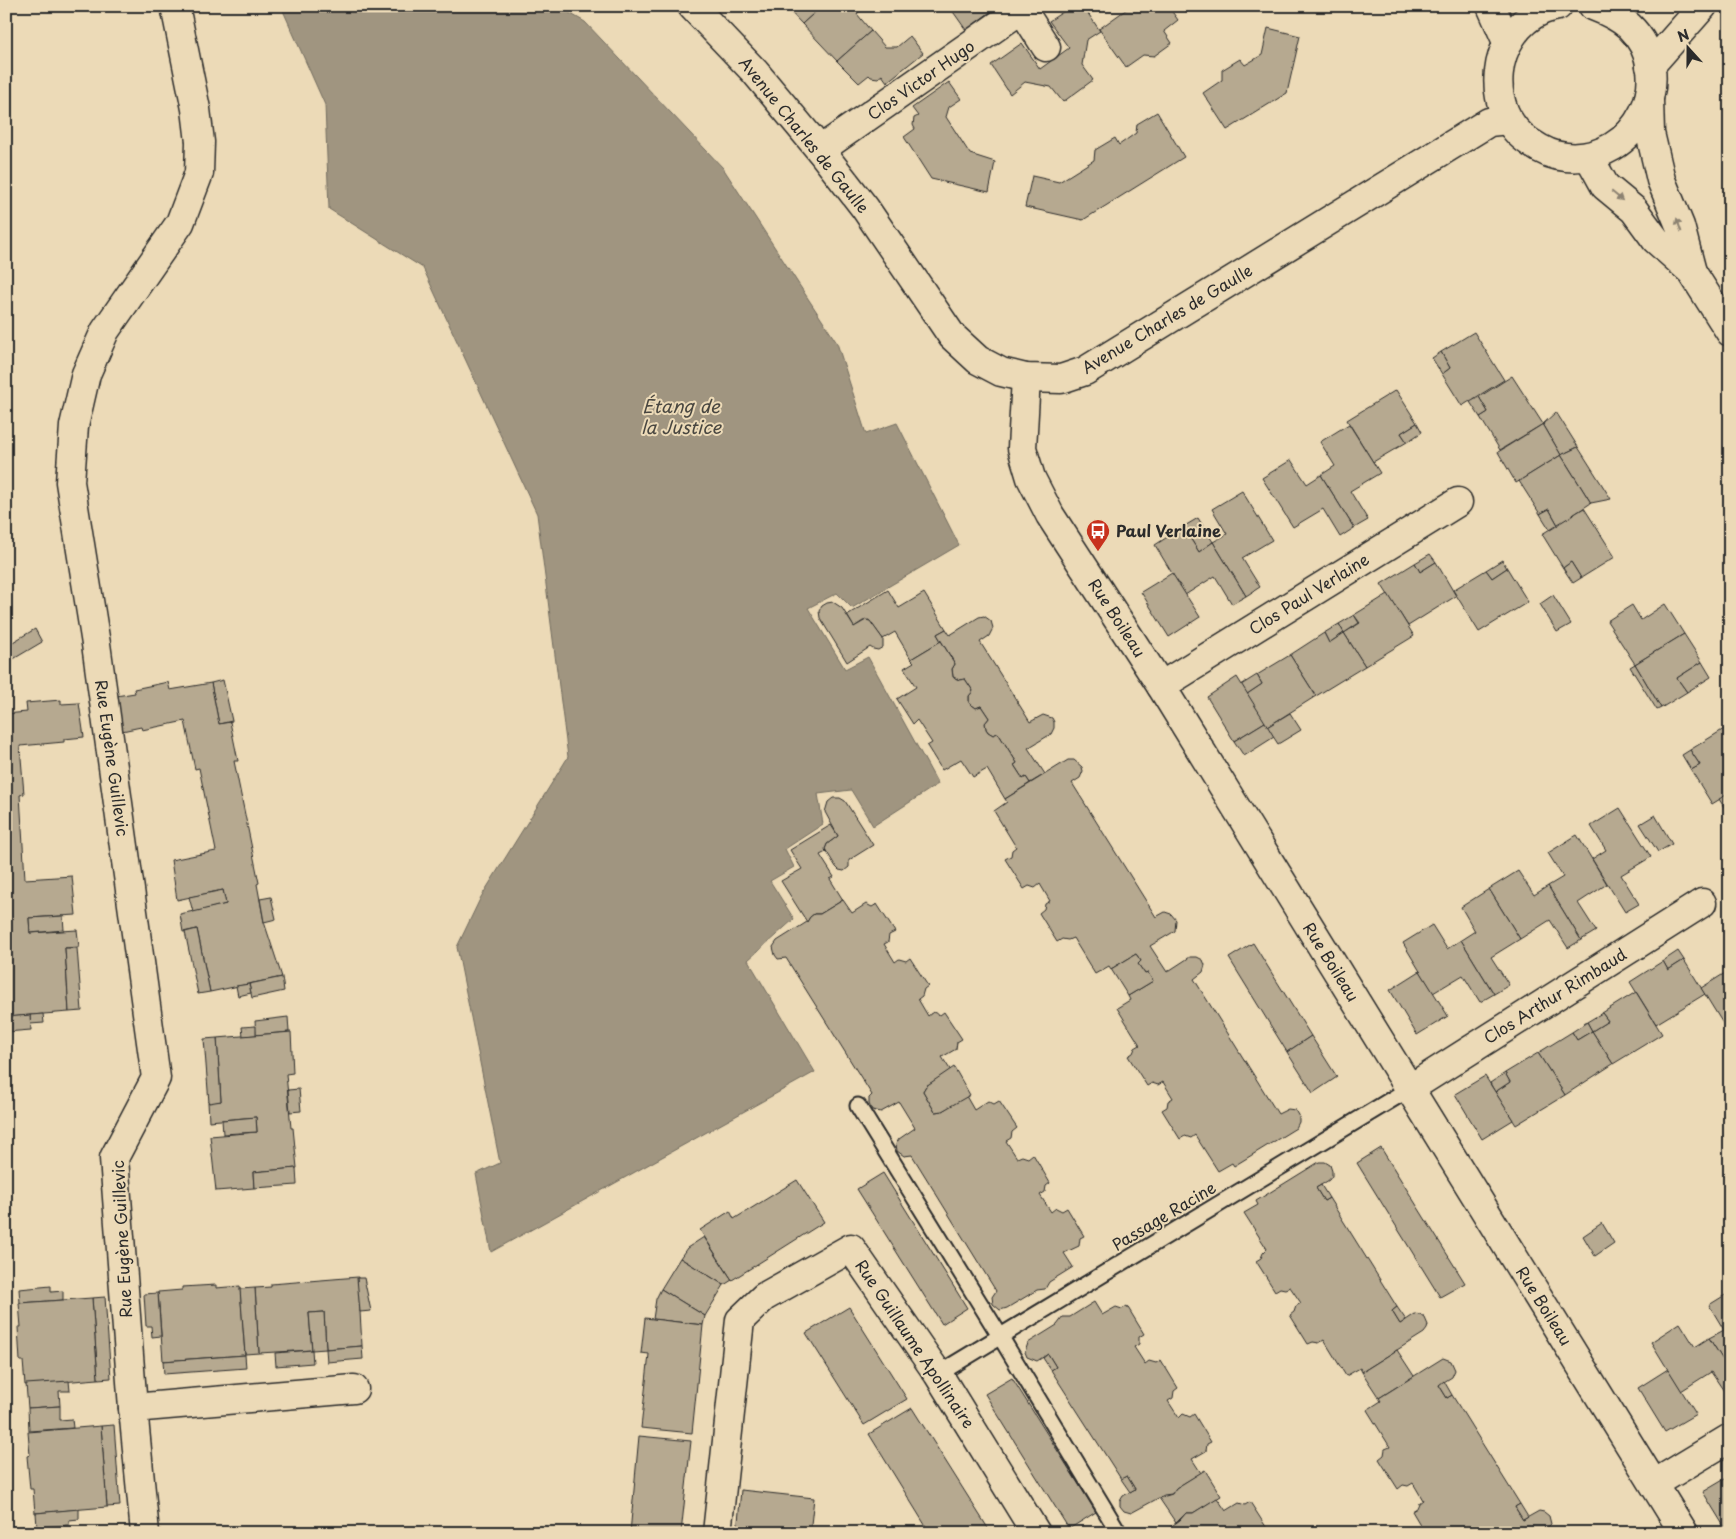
<svg xmlns="http://www.w3.org/2000/svg" width="1736" height="1539" viewBox="0 0 1736 1539" font-family="'Playpen Sans',sans-serif">
<style>
.water{fill:#a09580;stroke:#716b5e}
.building{fill:#b6a990;stroke:#2b2b2b}
.lines{fill:none;stroke-linecap:round;stroke-linejoin:round}
.lane-casing{stroke:#2b2b2b;stroke-width:19}
.street-casing{stroke:#2b2b2b;stroke-width:31}
.secondary-casing{stroke:#2b2b2b;stroke-width:31}
.lane{stroke:#ecdab7;stroke-width:15}
.street{stroke:#ecdab7;stroke-width:28}
.secondary{stroke:#ecdab7;stroke-width:28}
.oneway{fill:#8c8271}
.labels{text-anchor:middle;stroke-width:4;stroke-linejoin:round;paint-order:stroke}
.street-label{font-size:16px;fill:#2b2b2b;stroke:#ecdab7}
.poi-label{font-size:16px;font-weight:bold;fill:#2b2b2b;stroke:#ecdab7;text-anchor:start}
.water-label{font-size:18px;font-style:italic;fill:#484640;stroke:#ecdab7}
</style>
<rect width="100%" height="100%" fill="#ecdab7"/>
<filter id="ink" filterUnits="userSpaceOnUse"><feTurbulence type="fractalNoise" baseFrequency=".02" numOctaves="2"/><feDisplacementMap in="SourceGraphic" scale="10" xChannelSelector="R" yChannelSelector="G"/><feConvolveMatrix kernelMatrix="1 2 1 2 8 2 1 2 1" color-interpolation-filters="sRGB"/></filter>
<g filter="url(#ink)">
<polygon class="water" points="281,6 557,6 585,22 723,168 837,343 866,434 897,423 959,545 852,608 837,593 808,608 845,669 868,657 938,784 873,826 851,790 818,794 823,824 785,849 794,867 770,881 794,919 748,960 815,1072 491,1252 476,1174 500,1163 457,947 481,897 568,757 537,514 423,268 329,209 325,105"/>
<g class="building">
<polygon points="785,6 822,6 802,24"/>
<polygon points="822,6 861,6 863,8 857,14 871,31 837,61 802,24"/>
<polygon points="949,6 994,6 993,10 966,30"/>
<polygon points="1072,6 1083,6 1100,31 1086,40 1082,65 1093,80 1063,102 1051,87 1025,82 1010,94 991,65 1022,43 1040,69 1069,48 1049,21"/>
<polygon points="1131,6 1168,6 1178,20 1164,31 1172,43 1154,56 1143,55 1126,67 1099,29"/>
<polygon points="1268,28 1300,36 1287,93 1227,130 1203,93 1222,80 1222,70 1240,59 1245,65 1262,55"/>
<polygon points="871,31 885,47 897,47 910,36 923,53 887,82 882,75 878,78 871,77 869,75 859,83 837,61"/>
<polygon points="949,82 961,99 949,107 946,117 970,154 995,162 989,192 931,179 904,137 915,129 913,125 914,118 918,116 912,108"/>
<polygon points="1157,112 1184,157 1083,220 1025,207 1032,176 1059,182 1094,160 1095,150 1115,138 1119,145 1136,133 1137,124"/>
<polygon points="1474,332 1504,380 1462,406 1442,374 1450,368 1441,352"/>
<polygon points="1441,352 1450,368 1442,374 1432,358"/>
<polygon points="1512,376 1543,424 1500,450 1480,417 1488,412 1479,397"/>
<polygon points="1396,390 1417,423 1401,433 1407,442 1373,462 1347,420"/>
<polygon points="1479,397 1488,412 1480,417 1470,402"/>
<polygon points="1556,412 1578,447 1561,455 1543,424"/>
<polygon points="1417,423 1422,432 1407,442 1401,433"/>
<polygon points="1349,424 1380,473 1350,491 1368,520 1354,528 1321,475 1335,466 1320,442"/>
<polygon points="1543,424 1561,455 1516,483 1498,452"/>
<polygon points="1578,447 1611,499 1591,503 1561,455"/>
<polygon points="1561,455 1591,503 1558,525 1549,509 1540,514 1519,481"/>
<polygon points="1291,460 1307,484 1321,475 1354,528 1340,537 1323,509 1293,527 1262,478"/>
<polygon points="1242,491 1272,540 1242,558 1260,587 1246,596 1213,542 1227,534 1212,509"/>
<polygon points="1584,508 1615,557 1581,578 1571,562 1563,568 1542,534"/>
<polygon points="1549,509 1558,525 1550,530 1540,514"/>
<polygon points="1198,518 1213,542 1199,552 1183,527"/>
<polygon points="1183,527 1199,552 1213,542 1246,596 1232,604 1215,576 1185,595 1155,545"/>
<polygon points="1430,554 1436,562 1420,572 1415,563"/>
<polygon points="1502,560 1507,568 1492,578 1486,570"/>
<polygon points="1436,562 1456,596 1408,626 1381,584 1415,563 1420,572"/>
<polygon points="1571,562 1581,578 1573,583 1563,568"/>
<polygon points="1507,568 1528,602 1479,632 1453,590 1486,570 1492,578"/>
<polygon points="1172,573 1200,617 1169,637 1141,592"/>
<polygon points="888,590 899,608 924,593 946,629 937,634 941,641 911,659 895,632 883,639 869,620 863,621 854,627 847,615"/>
<polygon points="1388,594 1414,636 1365,666 1344,633 1360,623 1354,615"/>
<polygon points="1553,595 1571,624 1557,632 1540,604"/>
<polygon points="833,602 842,608 854,627 866,620 870,621 883,639 883,647 878,650 873,649 870,647 847,662 820,618 819,611 822,606 827,603"/>
<polygon points="1665,604 1684,634 1635,664 1607,621 1632,605 1641,620"/>
<polygon points="1354,615 1359,623 1344,633 1339,624"/>
<polygon points="984,616 991,621 993,628 989,636 980,642 1030,722 1043,715 1052,718 1054,722 1054,728 1051,734 1028,748 1045,774 1030,783 1026,777 1023,779 1014,765 1017,763 998,733 993,735 988,732 986,729 985,723 989,718 981,706 976,708 969,703 969,696 973,691 965,679 959,680 953,677 952,669 955,664 937,634 946,629 950,635 979,617"/>
<polygon points="1339,624 1344,633 1329,643 1324,633"/>
<polygon points="35,629 42,642 10,661 6,655 6,646"/>
<polygon points="1324,633 1329,643 1344,633 1365,666 1316,696 1290,655"/>
<polygon points="1684,634 1702,662 1677,678 1687,692 1661,708 1635,664"/>
<polygon points="941,641 955,664 952,669 953,677 959,680 965,679 973,691 969,696 969,703 976,708 981,706 989,718 985,723 986,729 988,732 993,735 998,733 1017,763 1014,765 1023,779 1026,777 1030,783 1005,799 987,769 973,777 961,759 942,770 927,746 932,743 917,720 913,724 897,699 916,687 904,668 914,662 911,659"/>
<polygon points="1290,655 1316,696 1267,727 1247,694 1262,684 1257,675"/>
<polygon points="1702,662 1711,677 1687,692 1677,678"/>
<polygon points="1635,664 1661,708 1657,710 1630,667"/>
<polygon points="1257,675 1262,684 1247,694 1241,685"/>
<polygon points="1237,677 1265,722 1234,741 1207,697"/>
<polygon points="223,680 232,721 219,724 211,683"/>
<polygon points="168,682 170,690 211,683 219,724 230,722 238,761 234,761 259,883 257,884 264,922 282,977 210,992 197,929 183,932 180,914 226,904 223,890 177,900 171,860 216,851 199,768 195,769 185,721 142,730 141,727 122,731 116,696 135,693 134,689"/>
<polygon points="61,700 61,704 79,703 84,737 64,739 64,742 20,746 24,794 20,795 25,879 72,876 76,915 29,918 30,933 77,930 79,947 65,948 69,1012 6,1017 6,714 27,712 26,703"/>
<polygon points="1290,713 1301,730 1278,744 1267,727"/>
<polygon points="1265,722 1274,737 1244,756 1234,741"/>
<polygon points="1724,729 1730,738 1730,793 1712,804 1691,770 1700,765 1690,750"/>
<polygon points="1690,750 1700,765 1691,770 1682,755"/>
<polygon points="1068,760 1074,760 1082,767 1083,771 1080,778 1072,783 1156,917 1165,912 1171,914 1176,920 1175,931 1150,946 1167,972 1190,957 1197,957 1203,960 1205,965 1203,972 1194,979 1278,1114 1288,1109 1295,1110 1299,1117 1299,1122 1296,1128 1234,1166 1232,1163 1218,1171 1195,1135 1191,1138 1185,1136 1180,1139 1162,1110 1167,1107 1168,1101 1173,1098 1163,1082 1158,1085 1152,1083 1147,1086 1128,1056 1133,1053 1135,1048 1140,1045 1117,1008 1130,1000 1128,996 1153,981 1148,973 1145,974 1138,964 1141,961 1136,954 1111,969 1109,966 1095,974 1073,938 1068,940 1062,939 1057,942 1039,913 1044,909 1045,904 1050,901 1040,884 1035,888 1029,886 1024,889 1005,859 1011,856 1012,850 1016,847 994,811 1007,802 1005,799"/>
<polygon points="1728,794 1730,797 1729,815 1719,799"/>
<polygon points="833,798 840,798 845,801 873,845 849,860 849,867 844,871 839,870 836,867 825,849 827,844 838,836 825,812 828,802"/>
<polygon points="1620,808 1651,857 1621,875 1639,904 1625,912 1592,859 1606,850 1591,826"/>
<polygon points="1655,815 1672,844 1658,852 1640,824"/>
<polygon points="831,825 838,836 827,844 825,849 826,852 820,855 834,877 830,879 843,900 820,914 814,914 810,917 807,922 781,881 802,869 790,850"/>
<polygon points="1577,835 1607,884 1578,903 1596,931 1581,940 1548,886 1563,877 1548,853"/>
<polygon points="1518,871 1534,895 1548,886 1581,940 1568,948 1550,920 1520,939 1489,889"/>
<polygon points="1489,889 1520,939 1491,957 1509,985 1494,994 1461,940 1475,931 1461,907"/>
<polygon points="223,890 226,904 193,912 189,897"/>
<polygon points="271,897 276,919 264,922 260,899"/>
<polygon points="843,900 852,913 866,904 872,907 877,904 895,932 889,935 888,942 884,944 895,962 899,959 906,961 910,958 928,986 924,989 922,996 918,999 928,1016 933,1012 940,1015 944,1012 962,1039 957,1042 956,1049 942,1057 951,1071 926,1086 923,1091 935,1112 942,1111 966,1096 974,1110 988,1101 994,1104 999,1101 1017,1128 1012,1132 1011,1138 1006,1141 1017,1158 1022,1156 1028,1158 1033,1154 1050,1183 1046,1186 1045,1192 1040,1195 1051,1212 1056,1208 1062,1211 1067,1208 1084,1236 1080,1238 1079,1246 1064,1253 1073,1267 1049,1282 1045,1289 1037,1290 1007,1308 1000,1310 993,1304 992,1297 996,1291 912,1155 904,1156 897,1151 896,1144 899,1139 915,1128 899,1102 881,1112 872,1110 869,1104 869,1098 872,1095 786,958 778,959 775,955 773,947 777,941 807,922 810,917 814,914 820,914"/>
<polygon points="63,916 64,930 30,933 29,918"/>
<polygon points="1432,925 1447,949 1461,940 1494,994 1480,1002 1463,975 1433,993 1403,943"/>
<polygon points="197,929 210,992 198,994 185,932"/>
<polygon points="1253,943 1311,1036 1287,1052 1229,958"/>
<polygon points="65,948 77,948 82,1011 69,1012"/>
<polygon points="1678,951 1684,960 1668,970 1663,961"/>
<polygon points="1136,954 1141,961 1138,964 1145,974 1148,973 1153,981 1128,996 1111,969"/>
<polygon points="1684,960 1705,994 1656,1024 1630,982 1663,961 1668,970"/>
<polygon points="1730,970 1730,1029 1727,1030 1701,988"/>
<polygon points="1420,971 1448,1016 1417,1035 1390,990"/>
<polygon points="282,977 284,991 252,998 249,984"/>
<polygon points="249,984 251,993 238,996 236,986"/>
<polygon points="1636,992 1662,1034 1613,1064 1592,1031 1608,1021 1602,1013"/>
<polygon points="1602,1013 1608,1021 1592,1031 1587,1022"/>
<polygon points="43,1014 44,1023 30,1024 30,1015"/>
<polygon points="30,1015 31,1030 6,1032 6,1017"/>
<polygon points="288,1017 289,1032 256,1035 255,1021"/>
<polygon points="1587,1022 1592,1031 1577,1040 1572,1032"/>
<polygon points="256,1026 256,1035 243,1036 242,1027"/>
<polygon points="1592,1031 1613,1064 1565,1095 1538,1053 1572,1032 1577,1040"/>
<polygon points="291,1032 293,1073 286,1074 291,1128 293,1128 297,1168 253,1172 254,1188 216,1191 210,1136 257,1132 256,1117 209,1121 208,1102 221,1101 217,1038"/>
<polygon points="1311,1036 1337,1077 1313,1093 1287,1052"/>
<polygon points="217,1038 221,1101 209,1103 204,1039"/>
<polygon points="1538,1053 1565,1095 1516,1125 1495,1092 1510,1082 1505,1073"/>
<polygon points="954,1067 970,1095 942,1111 935,1112 923,1091 926,1086"/>
<polygon points="1505,1073 1510,1082 1495,1092 1490,1083"/>
<polygon points="1485,1076 1513,1120 1482,1139 1455,1094"/>
<polygon points="299,1089 301,1111 290,1112 288,1090"/>
<polygon points="256,1117 257,1132 223,1134 222,1120"/>
<polygon points="1381,1148 1465,1283 1440,1297 1357,1163"/>
<polygon points="1319,1162 1325,1162 1330,1165 1332,1171 1332,1176 1329,1180 1316,1188 1324,1201 1329,1198 1397,1307 1392,1311 1400,1324 1415,1314 1421,1315 1425,1318 1428,1325 1427,1329 1424,1333 1362,1372 1360,1368 1346,1376 1324,1340 1319,1343 1313,1342 1308,1344 1290,1315 1294,1312 1296,1306 1301,1303 1290,1287 1285,1289 1280,1288 1275,1291 1256,1261 1261,1258 1263,1253 1267,1249 1244,1213 1258,1205 1256,1201"/>
<polygon points="296,1168 297,1185 254,1188 253,1172"/>
<polygon points="883,1173 967,1308 942,1324 857,1189"/>
<polygon points="797,1180 824,1222 732,1280 700,1230 730,1211 734,1219"/>
<polygon points="1321,1185 1329,1198 1324,1201 1316,1188"/>
<polygon points="1602,1223 1614,1243 1595,1256 1583,1236"/>
<polygon points="704,1237 732,1280 724,1285 680,1258 687,1248"/>
<polygon points="680,1258 724,1285 705,1316 661,1289"/>
<polygon points="358,1277 362,1346 326,1349 324,1312 309,1313 312,1350 259,1353 255,1288 271,1287 271,1284"/>
<polygon points="357,1278 364,1278 371,1311 360,1312"/>
<polygon points="216,1285 216,1288 240,1286 245,1355 163,1361 158,1292 182,1290 182,1287"/>
<polygon points="51,1286 51,1292 63,1291 63,1300 20,1303 19,1289"/>
<polygon points="255,1288 259,1353 245,1354 240,1289"/>
<polygon points="661,1289 705,1316 703,1325 653,1319 656,1299"/>
<polygon points="1730,1292 1730,1371 1709,1338 1724,1330 1709,1305"/>
<polygon points="158,1293 161,1336 152,1337 151,1326 146,1326 144,1294"/>
<polygon points="105,1297 111,1378 98,1379 92,1298"/>
<polygon points="92,1298 98,1379 25,1385 23,1361 20,1361 18,1327 21,1327 19,1303"/>
<polygon points="1094,1302 1102,1315 1116,1307 1122,1309 1127,1306 1144,1334 1139,1337 1139,1344 1134,1347 1145,1364 1149,1361 1156,1363 1161,1360 1178,1388 1174,1391 1173,1398 1168,1401 1179,1418 1183,1414 1190,1417 1194,1414 1211,1442 1207,1444 1206,1451 1192,1459 1201,1473 1176,1488 1172,1494 1164,1495 1131,1513 1124,1511 1120,1506 1120,1501 1123,1496 1135,1489 1127,1476 1121,1479 1051,1370 1056,1367 1048,1354 1037,1361 1027,1357 1025,1352 1028,1343 1057,1325 1063,1317 1070,1317"/>
<polygon points="849,1307 907,1399 864,1425 806,1333"/>
<polygon points="1397,1307 1406,1320 1400,1324 1392,1311"/>
<polygon points="324,1312 326,1349 312,1350 309,1313"/>
<polygon points="645,1318 703,1325 692,1433 641,1428 649,1354 641,1353"/>
<polygon points="1680,1323 1695,1347 1709,1338 1730,1371 1730,1400 1711,1372 1681,1391 1651,1342"/>
<polygon points="362,1346 363,1359 327,1362 326,1349"/>
<polygon points="312,1350 313,1363 276,1366 275,1353"/>
<polygon points="1397,1350 1414,1376 1379,1398 1362,1372"/>
<polygon points="1048,1354 1056,1367 1051,1370 1043,1358"/>
<polygon points="245,1355 246,1368 164,1374 163,1361"/>
<polygon points="1443,1358 1451,1361 1455,1370 1452,1377 1439,1385 1447,1398 1452,1395 1520,1504 1515,1507 1523,1520 1539,1511 1544,1512 1549,1516 1551,1524 1542,1533 1425,1533 1412,1511 1417,1508 1419,1503 1423,1500 1413,1483 1408,1486 1403,1485 1398,1489 1379,1459 1384,1455 1385,1449 1390,1447 1367,1410 1381,1401 1379,1398"/>
<polygon points="1668,1369 1696,1414 1665,1432 1638,1388"/>
<polygon points="1012,1378 1096,1512 1069,1529 985,1394"/>
<polygon points="69,1381 70,1391 59,1391 60,1406 28,1408 26,1384"/>
<polygon points="1444,1381 1452,1395 1447,1398 1439,1385"/>
<polygon points="60,1406 60,1420 72,1419 73,1428 29,1431 28,1408"/>
<polygon points="912,1408 991,1533 930,1533 869,1434"/>
<polygon points="114,1425 120,1506 107,1507 101,1426"/>
<polygon points="101,1426 107,1507 35,1513 33,1489 30,1489 27,1456 30,1455 28,1432"/>
<polygon points="639,1436 691,1441 681,1533 630,1533"/>
<polygon points="1205,1470 1221,1496 1193,1513 1186,1513 1176,1523 1159,1498 1172,1494 1176,1488"/>
<polygon points="1127,1476 1135,1489 1130,1492 1121,1479"/>
<polygon points="1730,1476 1730,1533 1728,1533 1703,1492"/>
<polygon points="741,1490 814,1498 810,1533 737,1533"/>
<polygon points="1217,1498 1226,1511 1239,1503 1245,1505 1250,1502 1268,1530 1263,1533 1162,1533 1180,1520 1186,1513 1193,1513"/>
<polygon points="1520,1504 1528,1517 1523,1520 1515,1507"/>
<polygon points="79,1509 79,1519 69,1520 69,1525 37,1527 36,1513"/>
</g>
<g class="lines">
<g class="lane-casing">
<g id="lane">
<polyline points="858,1106 1000,1336 1119,1533"/>
<polyline points="938,1374 1409,1089"/>
</g>
</g>
<g class="street-casing">
<g id="street">
<polyline points="1020,6 1046,47"/>
<polyline points="1650,66 1703,6"/>
<polyline points="820,150 1026,6"/>
<polyline points="1026,378 1022,448 1031,478 1050,515 1161,686 1684,1533"/>
<polyline points="1161,686 1458,502"/>
<polyline points="1409,1089 1702,903"/>
<polyline points="133,1408 354,1389"/>
<polyline points="1654,1484 1730,1438"/>
<polyline points="145,1533 133,1408 114,1158 156,1078 96,644 70,482 74,426 86,374 105,331 180,223 199,173 200,142 196,109 175,6"/>
<polyline points="717,1533 740,1320 764,1297 851,1248 938,1374 1036,1533"/>
</g>
</g>
<g class="secondary-casing">
<g id="secondary">
<polyline points="692,6 755,72 820,150 865,208 952,336 978,360 1001,372 1026,378 1061,379 1085,371 1489,122 1508,120"/>
<polyline points="1491,6 1507,42"/>
<path d="M 1558,6 C 1553,7 1548,8 1543,10 C 1490,33 1482,112 1531,143 C 1541,150 1553,156 1566,157 C 1636,164 1681,76 1629,26 C 1618,16 1606,11 1593,6"/>
<polyline points="1649,100 1650,133 1661,180 1680,226 1692,272"/>
<polyline points="1589,157 1605,186 1634,210 1656,240 1692,272 1730,332"/>
</g>
</g>
<use href="#lane" class="lane"/>
<use href="#street" class="street"/>
<use href="#secondary" class="secondary"/>
</g>
<defs><path id="oneway-solid" d="M-6-.8H1V-3.2L6.5 0L1 3.2V.8H-6Z" transform="scale(1.25)"/></defs>
<g class="oneway">
<use href="#oneway-solid" transform="translate(1617 196) rotate(40)"/>
<use href="#oneway-solid" transform="translate(1679 225) rotate(-109)"/>
</g>
</g>
<defs>
<g id="bus-pin" transform="scale(1.25)"><path d="M0 17L-7.5 6A9.5 9.5 0 1 1 7.5 6Z" fill="#c8321e" stroke="#ecdab7"/><path d="M-5-6H5V4H4V6H2V4H-2V6H-4V4H-5ZM-3.5-4V0h7V-4ZM-3.5 1.2v1.5H-2V1.2ZM2 1.2v1.5H3.5V1.2Z" fill="#fff"/></g>
</defs>
<g fill-rule="evenodd">
<use href="#bus-pin" x="1098" y="531"/>
</g>
<g class="labels">
<g class="street-label">
<text transform="translate(921 80) rotate(-35)" y="6">Clos Victor Hugo</text>
<text transform="translate(804 135) rotate(51)" y="6">Avenue Charles de Gaulle</text>
<text transform="translate(1167 319) rotate(-31)" y="6">Avenue Charles de Gaulle</text>
<text transform="translate(1309 594) rotate(-32)" y="6">Clos Paul Verlaine</text>
<text transform="translate(1117 618) rotate(57)" y="6">Rue Boileau</text>
<text transform="translate(112 758) rotate(82)" y="6">Rue Eugène Guillevic</text>
<text transform="translate(1331 962) rotate(58)" y="6">Rue Boileau</text>
<text transform="translate(1555 996) rotate(-32)" y="6">Clos Arthur Rimbaud</text>
<text transform="translate(1164 1216) rotate(-31)" y="6">Passage Racine</text>
<text transform="translate(122 1239) rotate(-93)" y="6">Rue Eugène Guillevic</text>
<text transform="translate(1544 1306) rotate(58)" y="6">Rue Boileau</text>
<text transform="translate(915 1344) rotate(56)" y="6">Rue Guillaume Apollinaire</text>
</g>
<g class="poi-label">
<text x="1116" y="537">Paul Verlaine</text>
</g>
<g class="water-label">
<text x="681" y="413">Étang de<tspan x="681" dy="21">la Justice</tspan></text>
</g>
</g>
<rect width="1736" height="1539" fill="none" stroke="#ecdab7" stroke-width="25"/>
<rect x="12" y="12" width="1711" height="1514" fill="none" stroke="#2b2b2b" stroke-width="2" filter="url(#ink)"/>
<g transform="translate(1688 48) rotate(339)" stroke="#ecdab7" stroke-width="4" paint-order="stroke">
<path d="M0-4L9 19L0 12L-9 19Z" fill="#2b2b2b"/>
<text y="-8" font-size="14" font-weight="bold" text-anchor="middle" fill="#2b2b2b">N</text>
</g>
</svg>
